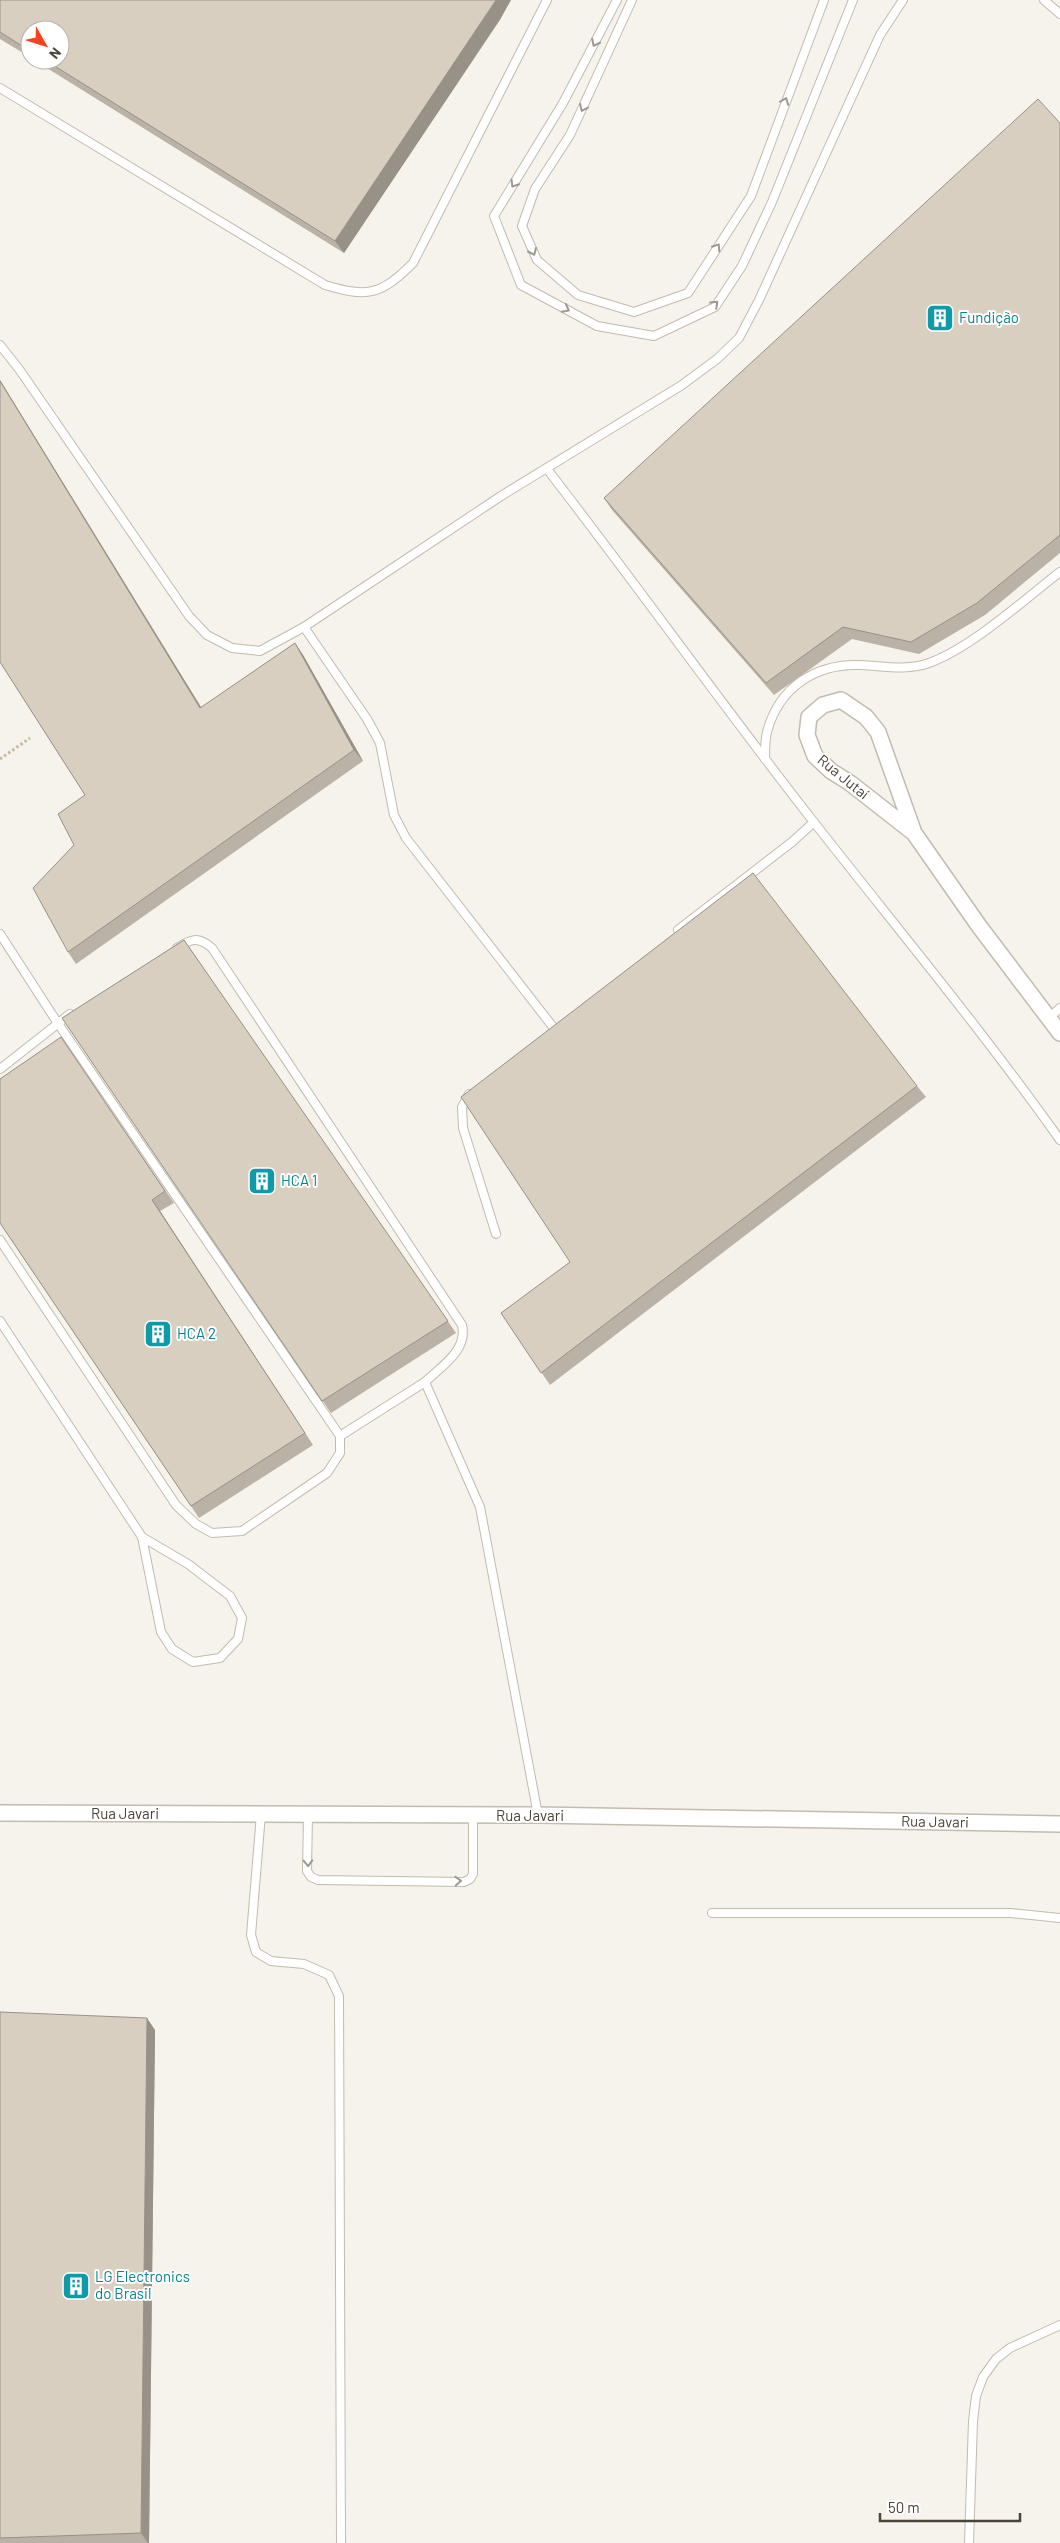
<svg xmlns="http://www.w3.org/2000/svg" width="1060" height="2543" viewBox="0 0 1060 2543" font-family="Barlow,sans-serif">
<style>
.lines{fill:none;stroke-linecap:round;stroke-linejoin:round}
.lane-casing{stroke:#c2bbae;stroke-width:10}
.street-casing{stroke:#c2bbae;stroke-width:18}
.path{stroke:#c4b79f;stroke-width:3;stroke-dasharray:2.5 2.5;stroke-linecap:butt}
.lane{stroke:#fff;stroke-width:8}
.street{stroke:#fff;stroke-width:15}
.wall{fill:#bab2a6}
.shaded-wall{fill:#979187}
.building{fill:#d8cfc1;stroke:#979187}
.oneway{stroke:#9c9892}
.labels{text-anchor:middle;stroke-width:4;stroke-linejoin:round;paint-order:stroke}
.culture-label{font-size:15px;fill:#0d838f;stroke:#fff;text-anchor:start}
.street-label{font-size:15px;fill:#4b4439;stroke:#fff}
</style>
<rect width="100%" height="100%" fill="#f6f3ec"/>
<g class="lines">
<g class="lane-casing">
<g id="lane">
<polyline points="617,0 563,103 494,216 521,285 597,326 654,336 715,307 742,266 772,202 853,0"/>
<polyline points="632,0 570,135 535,189 522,226 537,260 578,295 634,312 688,293 751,196 824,0"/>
<polyline points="1044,0 1060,14"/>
<path d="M 0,88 L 325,285 C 368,298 381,295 413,263 L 547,0"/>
<polyline points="0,345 19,369 189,616 207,635 232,648 260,651 304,627 501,496 682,385 717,359 739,338 759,300 880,35 903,0"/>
<path d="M 547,469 C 637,585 722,705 813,821 C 896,927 982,1030 1060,1140"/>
<polyline points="304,627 367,719 380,743 394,815 406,838 553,1027"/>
<path d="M 765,759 C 765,750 765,740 767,732 C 779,687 816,663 861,665 C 884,666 906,671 929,663 C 971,648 1024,600 1060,572"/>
<polyline points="678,930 792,842 814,822"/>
<polyline points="0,934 57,1022 340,1436 425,1382"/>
<path d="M 177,948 C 191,939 198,936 212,948 L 462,1325 C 468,1350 442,1366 425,1382 L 480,1507 L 538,1815"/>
<polyline points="1049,1018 1060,1008"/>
<polyline points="0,1069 70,1014"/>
<polyline points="469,1094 462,1107 463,1128 496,1234"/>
<polyline points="0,1240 176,1505 196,1524 212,1533 242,1531 327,1473 340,1453 340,1436"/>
<polyline points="0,1321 142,1537 161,1632 172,1649 193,1662 220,1658 238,1639 242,1618 230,1596 188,1564 142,1537"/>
<polyline points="261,1814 251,1935 256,1952 271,1961 304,1964 329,1975 339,1996 341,2543"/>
<polyline points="308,1814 307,1871 311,1877 318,1880 464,1882 470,1879 473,1874 473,1815"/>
<polyline points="712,1913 1010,1913 1060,1918"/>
<polyline points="969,2543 973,2421 976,2396 983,2377 996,2359 1010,2348 1060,2325"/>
</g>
</g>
<g class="street-casing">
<g id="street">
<polyline points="914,833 878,732 866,717 841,700 823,705 809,717 807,735 815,756 831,771 850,783 914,833 979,926 1060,1033"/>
<polyline points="0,1813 538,1815 1060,1824"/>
</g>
</g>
<polyline class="path" points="0,759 30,738"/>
<use href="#lane" class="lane"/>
<use href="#street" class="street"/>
</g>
<g class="wall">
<polygon points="0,0 501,18 344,253 34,60 60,60 30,30 30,57 0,39"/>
<polygon points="1060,123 1060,553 985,615 919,654 852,639 774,695 612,510 604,498"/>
<polygon points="0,380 201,708 295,643 303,655 363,761 76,964 68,952 74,845 85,795 0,662"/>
<polygon points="184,940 456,1333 331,1413 62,1018"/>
<polygon points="61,1037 174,1203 160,1211 313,1445 199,1518 0,1223"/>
<polygon points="917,1086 926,1097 550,1385 501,1313"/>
<polygon points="0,2012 155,2030 149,2543 0,2543"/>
</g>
<g class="shaded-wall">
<polygon points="496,0 511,0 501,18 344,253 335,241"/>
<polygon points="0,380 209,720 200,708 0,381"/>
<polygon points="295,643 303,655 363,761 354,750"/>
<polygon points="152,1200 160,1211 313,1445 305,1433"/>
<polygon points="147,2018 155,2030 149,2543 148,2543 141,2533"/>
</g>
<g class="building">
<polygon points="0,0 496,0 335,241 45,60 60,60 60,30 30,30 30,51 0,32"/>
<polygon points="1038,99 1060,123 1060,535 977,603 911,642 843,627 766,683 604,498"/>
<polygon points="0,381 200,708 295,643 354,750 68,952 33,888 74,845 58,814 85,795 0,662"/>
<polygon points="753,873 917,1086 541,1373 501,1313 570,1262 461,1097"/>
<polygon points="184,940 448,1321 322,1401 62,1018"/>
<polygon points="61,1037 165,1191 152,1200 305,1433 191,1506 0,1223 0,1079"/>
<polygon points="0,2012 147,2018 141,2533 0,2538"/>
</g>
<defs><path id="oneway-chevron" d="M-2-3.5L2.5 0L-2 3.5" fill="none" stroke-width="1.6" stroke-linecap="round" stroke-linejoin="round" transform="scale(1.25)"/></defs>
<g class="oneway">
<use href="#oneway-chevron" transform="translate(595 43) rotate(117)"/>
<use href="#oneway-chevron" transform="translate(785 101) rotate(-69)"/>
<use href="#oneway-chevron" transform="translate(583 108) rotate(115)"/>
<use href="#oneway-chevron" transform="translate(514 184) rotate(122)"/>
<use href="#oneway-chevron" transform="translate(717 247) rotate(-57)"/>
<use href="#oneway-chevron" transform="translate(533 252) rotate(66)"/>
<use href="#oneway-chevron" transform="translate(715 304) rotate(-44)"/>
<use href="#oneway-chevron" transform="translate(566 309) rotate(28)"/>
<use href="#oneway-chevron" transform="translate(308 1863) rotate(88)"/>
<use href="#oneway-chevron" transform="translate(458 1881) rotate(-3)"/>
</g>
<defs>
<g id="building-square" transform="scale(1.4375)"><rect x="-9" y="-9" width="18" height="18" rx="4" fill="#0f9aa8" stroke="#fff"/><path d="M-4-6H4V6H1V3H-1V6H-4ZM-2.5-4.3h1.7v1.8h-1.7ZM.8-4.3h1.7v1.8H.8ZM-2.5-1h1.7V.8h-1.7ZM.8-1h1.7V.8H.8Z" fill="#fff"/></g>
</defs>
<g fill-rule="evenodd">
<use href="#building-square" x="940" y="318"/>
<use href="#building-square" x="262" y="1181"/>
<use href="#building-square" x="158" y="1334"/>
<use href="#building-square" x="76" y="2286"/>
</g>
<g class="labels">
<g class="culture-label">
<text x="959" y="323">Fundição</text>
<text x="281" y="1186">HCA 1</text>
<text x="177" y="1339">HCA 2</text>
<text x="95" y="2282">LG Electronics<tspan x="95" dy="17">do Brasil</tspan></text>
</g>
<g class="street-label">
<text transform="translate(843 777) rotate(39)" y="5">Rua Jutaí</text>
<text x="125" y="1819">Rua Javari</text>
<text x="530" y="1821">Rua Javari</text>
<text transform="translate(935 1822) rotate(1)" y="5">Rua Javari</text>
</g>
</g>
<g transform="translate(45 45) rotate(129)"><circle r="24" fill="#ffffff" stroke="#b7b4b0"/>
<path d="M0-4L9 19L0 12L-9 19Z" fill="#fc3f1d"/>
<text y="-8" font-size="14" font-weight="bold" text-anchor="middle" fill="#4b4439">N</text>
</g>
<path d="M880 2513v8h140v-8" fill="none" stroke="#4b4439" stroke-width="2.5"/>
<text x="888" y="2513" font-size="15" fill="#4b4439" stroke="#ffffff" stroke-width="4" paint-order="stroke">50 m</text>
</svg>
